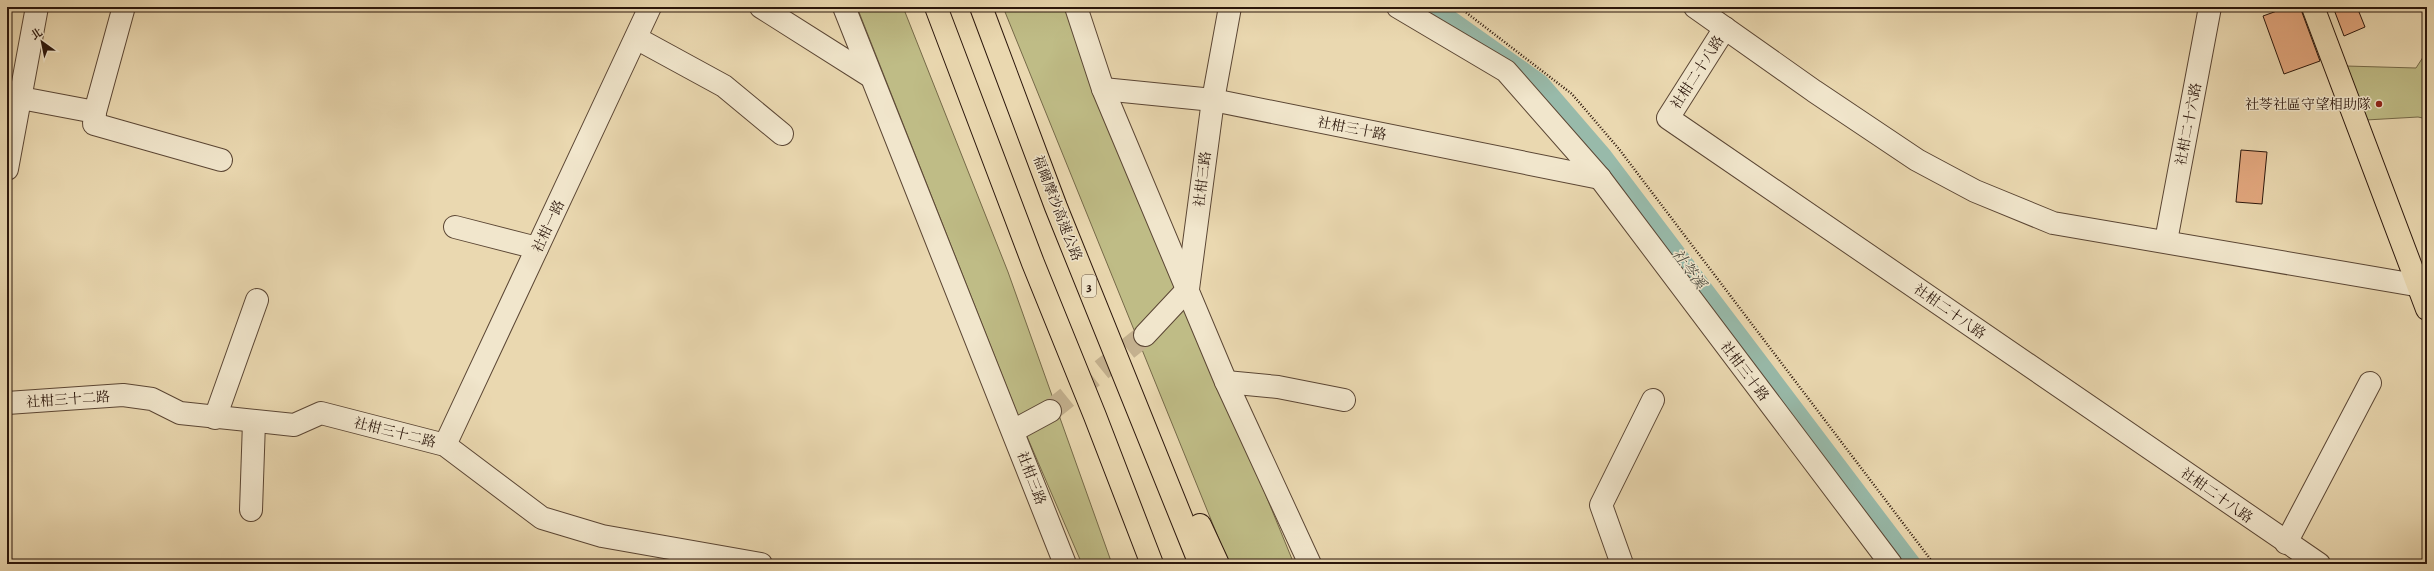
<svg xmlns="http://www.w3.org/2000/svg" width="2434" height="571" viewBox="0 0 2434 571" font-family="Alegreya,'Noto Serif TC',serif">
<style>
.green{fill:#bfbc86;stroke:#756948}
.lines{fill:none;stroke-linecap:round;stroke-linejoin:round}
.canal{stroke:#98baaa;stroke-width:18}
.building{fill:#e3a77e;stroke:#2b160b}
.minor-tunnel{stroke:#c4b18f;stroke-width:22;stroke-dasharray:22 11;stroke-linecap:butt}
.minor-casing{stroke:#5b4634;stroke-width:24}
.major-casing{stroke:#2b160b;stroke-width:24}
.highway-casing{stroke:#2b160b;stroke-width:24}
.path{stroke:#2b160b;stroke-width:2.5;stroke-dasharray:1 2;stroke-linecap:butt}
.minor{stroke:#f1e6cc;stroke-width:22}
.major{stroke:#ead8b0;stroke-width:22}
.highway{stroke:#ead8b0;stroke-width:22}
.poi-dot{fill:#8f2418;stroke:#f1e6cc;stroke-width:1.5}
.labels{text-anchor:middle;stroke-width:3;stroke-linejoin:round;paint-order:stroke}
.shield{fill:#f1e6cc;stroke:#665445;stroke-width:1}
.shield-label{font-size:13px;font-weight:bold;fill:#2b160b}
.street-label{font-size:14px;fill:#2b160b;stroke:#f1e6cc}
.poi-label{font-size:14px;fill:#2b160b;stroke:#f1e6cc;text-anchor:end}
.water-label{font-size:15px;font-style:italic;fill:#514f43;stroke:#f1e6cc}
</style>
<rect width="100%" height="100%" fill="#ead8b0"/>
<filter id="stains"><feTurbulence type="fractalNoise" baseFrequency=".005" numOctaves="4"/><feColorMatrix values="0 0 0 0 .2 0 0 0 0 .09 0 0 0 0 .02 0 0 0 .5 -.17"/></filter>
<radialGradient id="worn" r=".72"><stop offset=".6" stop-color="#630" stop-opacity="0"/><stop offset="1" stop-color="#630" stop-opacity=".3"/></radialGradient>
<g class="green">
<polygon points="857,7 903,7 1008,272 1112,564 1082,564 1019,418"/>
<polygon points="1003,7 1066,7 1294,564 1229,564"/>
<polygon points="2427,51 2427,119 2418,117 2366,120 2346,66 2416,68"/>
</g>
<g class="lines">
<polyline class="canal" points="1433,7 1540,83 1603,156 1912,564"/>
</g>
<g class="building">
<polygon points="2288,7 2300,7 2320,61 2284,74 2263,16"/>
<polygon points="2333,7 2357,7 2365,27 2344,36"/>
<polygon points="2241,150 2267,152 2262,204 2236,202"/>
</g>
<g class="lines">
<polyline class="minor-tunnel" points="1050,411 1145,335"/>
<g class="minor-casing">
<g id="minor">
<polyline points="761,7 870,76"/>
<polyline points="844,7 1065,564"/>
<polyline points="1076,7 1103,89 1226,382 1310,564"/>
<polyline points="1398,7 1506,71 1600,178 1891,564"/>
<polyline points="1695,7 1814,91 1917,160 1975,191 2053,223 2427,287"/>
<polyline points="1725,28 1668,118 2319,564"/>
<polyline points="636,38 724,86 782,134"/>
<polyline points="1103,89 1213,100 1600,178"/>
<polyline points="21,98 95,112 94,124 221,160"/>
<polyline points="95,112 123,10"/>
<polyline points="7,169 37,7"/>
<polyline points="455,227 537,248"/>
<polyline points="2166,241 2210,7"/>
<polyline points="1145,335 1188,289 1213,100 1230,7"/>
<polyline points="1226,382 1278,387 1344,400"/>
<polyline points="7,403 123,395 152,399 180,413 294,425 321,413 445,445 542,518 602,536 761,564"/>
<polyline points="215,418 257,300"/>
<polyline points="1013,431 1050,411"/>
<polyline points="445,445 650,7"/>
<polyline points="251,510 254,422"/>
<polyline points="2286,543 2370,383"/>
<polyline points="1622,564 1601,505 1653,400"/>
</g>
</g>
<g class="major-casing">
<polyline id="major" points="2313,7 2427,309"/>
</g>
<g class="highway-casing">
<g id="highway">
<polyline points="936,7 1033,263 1095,416 1152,564"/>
<polyline points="981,7 1056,207 1200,564"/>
<polyline points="1200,525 1218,564"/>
</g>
</g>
<polyline class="path" points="1459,7 1572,94 1619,149 1934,564"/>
<use href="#minor" class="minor"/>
<use href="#major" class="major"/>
<use href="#highway" class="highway"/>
</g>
<circle class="poi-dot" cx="2379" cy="104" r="4"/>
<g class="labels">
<rect class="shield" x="1082" y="275" width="14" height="22" rx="3"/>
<g class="shield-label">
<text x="1089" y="291">3</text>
</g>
<g class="street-label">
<text transform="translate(1697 72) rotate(-57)" y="5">社柑二十八路</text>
<text transform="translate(2188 124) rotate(-79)" y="5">社柑二十六路</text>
<text transform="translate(1352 128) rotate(11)" y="5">社柑三十路</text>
<text transform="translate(1202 179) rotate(-83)" y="5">社柑三路</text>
<text transform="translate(1058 208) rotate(69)" y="5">福爾摩沙高速公路</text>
<text transform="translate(548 226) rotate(-65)" y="5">社柑一路</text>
<text transform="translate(1950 311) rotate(35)" y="5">社柑二十八路</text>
<text transform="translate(1745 371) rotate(53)" y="5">社柑三十路</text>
<text transform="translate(68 399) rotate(-4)" y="5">社柑三十二路</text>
<text transform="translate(395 432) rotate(14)" y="5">社柑三十二路</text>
<text transform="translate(1032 478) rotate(69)" y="5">社柑三路</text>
<text transform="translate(2217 495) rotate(35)" y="5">社柑二十八路</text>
</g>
<g class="poi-label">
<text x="2371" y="109">社苓社區守望相助隊</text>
</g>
<g class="water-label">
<text transform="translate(1689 269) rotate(53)" y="5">社苓溪</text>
</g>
</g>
<rect width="2434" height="571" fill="none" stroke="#ead8b0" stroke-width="24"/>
<rect x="8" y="8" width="2418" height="555" fill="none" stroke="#2b160b" stroke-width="2"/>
<rect x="12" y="12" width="2410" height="547" fill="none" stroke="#2b160b"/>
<g transform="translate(42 42) rotate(327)" stroke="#f1e6cc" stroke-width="3" paint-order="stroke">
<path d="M0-3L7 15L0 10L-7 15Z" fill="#2b160b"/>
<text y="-6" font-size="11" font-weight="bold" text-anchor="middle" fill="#2b160b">北</text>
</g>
<rect width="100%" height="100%" filter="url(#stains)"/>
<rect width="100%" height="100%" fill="url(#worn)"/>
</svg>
